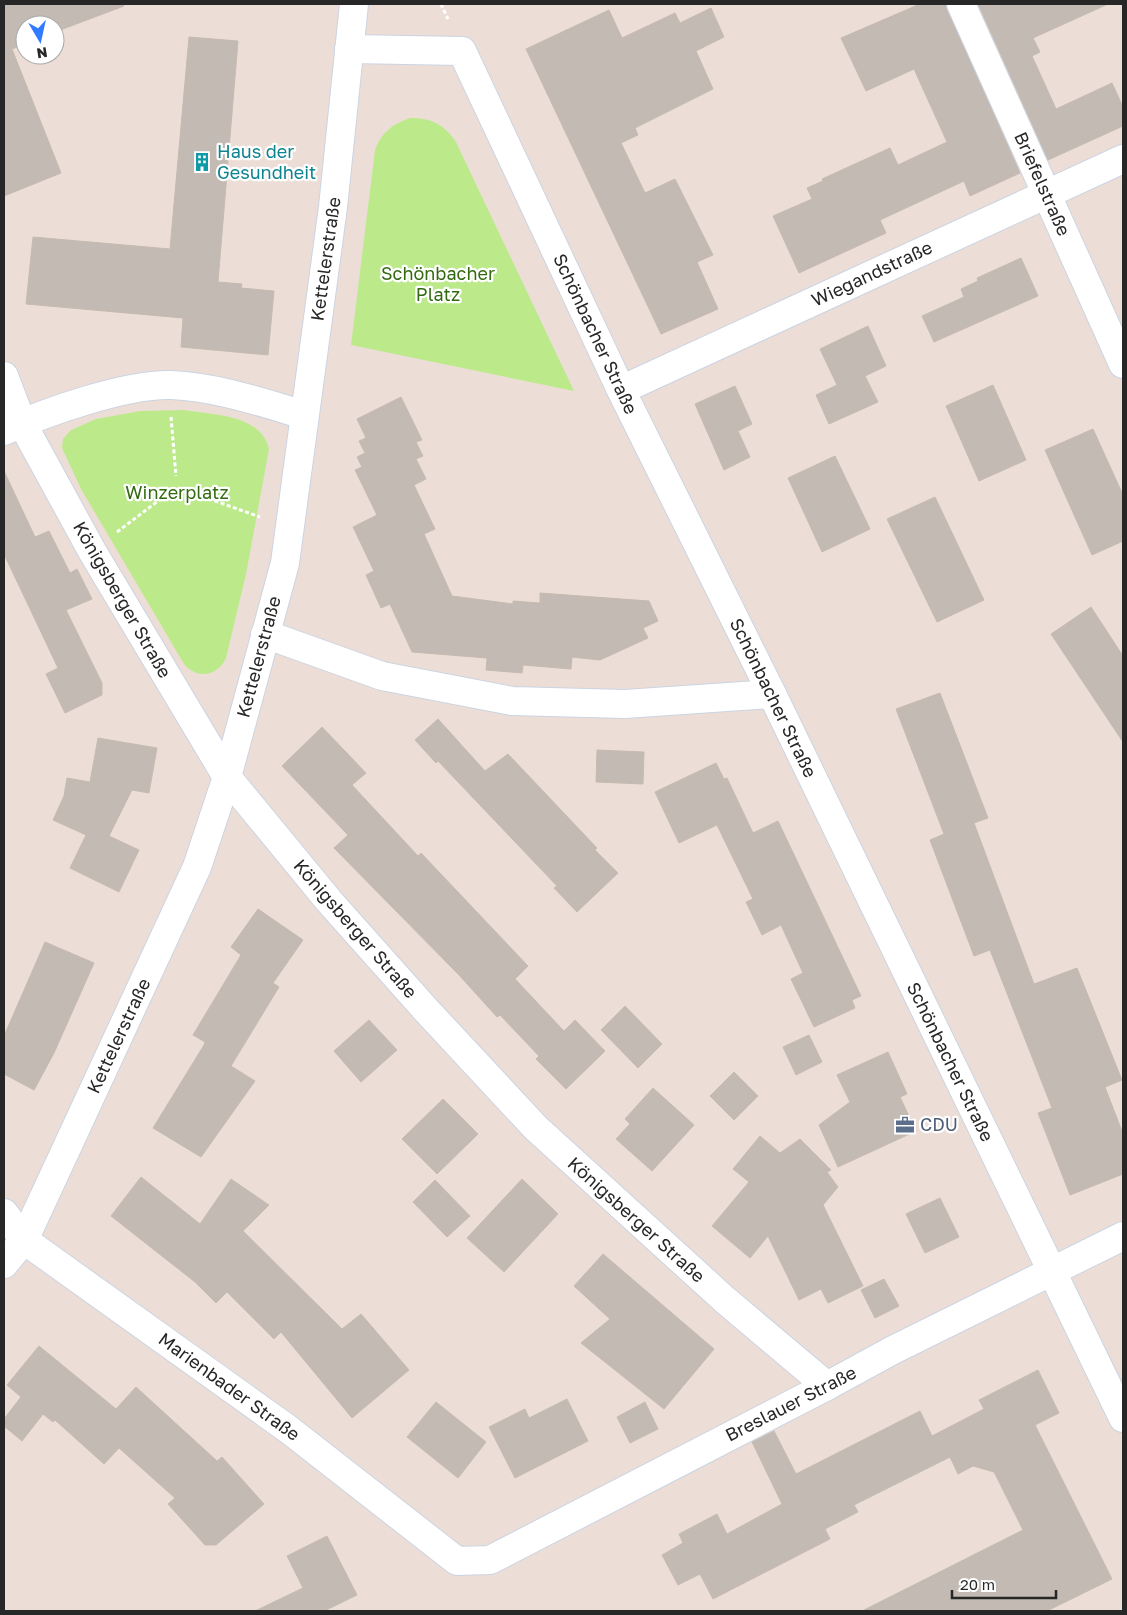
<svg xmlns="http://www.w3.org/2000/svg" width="1127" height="1615" viewBox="0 0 1127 1615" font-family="'Golos Text',sans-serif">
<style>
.green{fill:#bcea8b}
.building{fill:#c2bab3;stroke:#c7bbb0}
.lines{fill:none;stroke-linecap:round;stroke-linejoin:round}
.minor-casing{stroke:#cbd4e2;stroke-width:30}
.path{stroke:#fff;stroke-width:3;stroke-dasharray:4 2.5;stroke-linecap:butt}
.minor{stroke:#fff;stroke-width:28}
.labels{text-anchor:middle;stroke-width:4.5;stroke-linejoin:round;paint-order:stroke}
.culture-label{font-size:18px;fill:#0d838f;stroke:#fff;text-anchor:start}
.street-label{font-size:18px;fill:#272727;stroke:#fff}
.park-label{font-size:18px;fill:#336a11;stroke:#fff}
.service-label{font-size:18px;fill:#4e5e75;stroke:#fff;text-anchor:start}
</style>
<rect width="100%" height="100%" fill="#ecded6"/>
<g class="green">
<path d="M 410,118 C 431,118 444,124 456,142 L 574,391 L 351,345 L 375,150 C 381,133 392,124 410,118 Z"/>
<path d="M 184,410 C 213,415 261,414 269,449 L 246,574 L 226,658 C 218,676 197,680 184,664 L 81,489 L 62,448 L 63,439 L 71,430 L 96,419 L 140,411 Z"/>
</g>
<g class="building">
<polygon points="4,4 123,4 124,6 55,32 55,25 25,25 25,44 12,49 61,173 4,196"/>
<polygon points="920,4 946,4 1020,173 970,196 964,181 880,220 886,233 799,273 773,216 812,199 807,188 823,181 822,179 890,148 898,165 947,142 914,69 866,91 841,38"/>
<polygon points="978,4 1108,4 1033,38 1040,52 1032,56 1056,109 1112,83 1123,107 1123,126 1048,160"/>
<polygon points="711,8 724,37 696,51 713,89 635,128 638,135 621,143 645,193 675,179 713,255 697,262 718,309 661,334 526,49 609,10 622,38 675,13 680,23"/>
<polygon points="189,37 238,41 218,282 242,284 241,288 274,291 268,355 181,347 183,318 26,304 33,237 170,249"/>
<polygon points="1021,258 1038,296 934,342 922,316 964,297 961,289 978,281 977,278"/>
<polygon points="868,326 886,366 865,376 878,402 829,424 816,395 837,385 820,349"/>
<polygon points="993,385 1026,460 979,481 946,406"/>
<polygon points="735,386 752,424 738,431 750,457 724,470 695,404"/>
<polygon points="401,397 422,440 416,442 423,456 416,459 426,479 414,485 435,529 424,534 452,596 513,604 513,601 540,603 540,593 649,601 658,621 643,628 648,638 600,660 572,657 571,669 523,665 522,673 486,670 487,658 412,652 390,604 381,608 366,575 374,571 353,527 377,515 355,470 362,467 357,457 365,453 359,441 366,438 357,419"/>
<polygon points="1093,429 1123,495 1123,541 1092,555 1045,450"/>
<polygon points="835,456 870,529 822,552 788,478"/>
<polygon points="4,471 35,537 49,531 70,573 77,569 92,599 66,610 102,683 102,695 65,713 46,674 58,668 4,554"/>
<polygon points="935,497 984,600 937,622 887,519"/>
<polygon points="1091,607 1123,656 1123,742 1051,634"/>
<polygon points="940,693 988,818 974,823 1034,984 1077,968 1122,1080 1105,1087 1123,1134 1123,1174 1070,1195 1038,1113 1052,1108 990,950 974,956 930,840 944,834 896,709"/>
<polygon points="438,719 485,771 508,754 597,848 595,850 618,873 577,912 554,888 557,886 438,761 436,763 415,740"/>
<polygon points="322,727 366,773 352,785 418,856 421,853 528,966 515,979 564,1031 575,1020 605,1051 566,1089 536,1059 539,1056 500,1015 497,1017 459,975 334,848 348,835 282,766"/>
<polygon points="98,738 157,748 149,793 132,790 109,836 139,850 119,892 70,868 86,835 53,820 64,796 67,778 90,782"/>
<polygon points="597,750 644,752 643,784 596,782"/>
<polygon points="716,763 724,779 727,778 753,833 778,821 861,996 852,1000 855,1008 814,1027 791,979 803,973 781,925 762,935 746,902 753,899 717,825 679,843 655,792"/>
<polygon points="258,909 303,940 273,983 279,987 231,1066 255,1081 201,1157 153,1128 204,1045 205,1042 193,1035 241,955 231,947"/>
<polygon points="45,942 94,963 54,1053 34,1090 4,1074 4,1036"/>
<polygon points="625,1006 662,1044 638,1068 601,1030"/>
<polygon points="369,1020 397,1050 361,1082 334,1051"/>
<polygon points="809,1035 822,1062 796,1075 783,1047"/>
<polygon points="888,1052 907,1094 900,1097 916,1131 838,1167 819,1125 850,1102 837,1075"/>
<polygon points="734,1072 758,1096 734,1120 710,1096"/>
<polygon points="653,1088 694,1125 652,1171 616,1139 630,1124 625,1119"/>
<polygon points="443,1099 478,1134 437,1174 402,1139"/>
<polygon points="760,1136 780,1153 800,1139 831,1170 827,1172 838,1187 823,1205 863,1286 828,1303 821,1289 799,1300 768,1236 750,1258 712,1226 749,1182 733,1169"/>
<polygon points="141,1177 200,1224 231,1179 269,1205 243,1231 342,1329 361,1314 409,1370 352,1418 281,1332 274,1339 227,1292 216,1303 195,1282 111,1216"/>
<polygon points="522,1179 558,1214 504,1272 467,1238"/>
<polygon points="435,1180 470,1216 447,1237 413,1202"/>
<polygon points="940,1198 959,1237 925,1253 906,1214"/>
<polygon points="603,1254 714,1349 664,1409 581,1343 610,1319 574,1286"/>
<polygon points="884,1279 899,1306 875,1318 861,1290"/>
<polygon points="39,1346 116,1409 136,1387 217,1461 222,1457 264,1504 216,1545 205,1545 168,1504 175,1498 119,1448 104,1464 55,1420 53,1422 43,1414 22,1441 4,1426 4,1419 21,1397 7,1385"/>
<polygon points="1038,1370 1059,1413 1035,1425 1112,1579 1047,1611 862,1611 1023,1530 994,1472 973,1466 958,1474 950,1457 854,1505 858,1512 825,1529 830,1539 713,1599 700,1574 678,1585 662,1555 683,1543 679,1534 717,1514 727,1534 782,1504 752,1442 774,1431 796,1474 920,1411 932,1436 984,1409 979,1400"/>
<polygon points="567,1399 588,1441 515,1478 489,1427 525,1409 529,1418"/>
<polygon points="436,1402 486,1442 458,1478 407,1437"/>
<polygon points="645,1402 658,1429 630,1443 617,1417"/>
<polygon points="327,1536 357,1595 324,1611 255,1611 303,1588 287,1556"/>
</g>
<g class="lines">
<g class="minor-casing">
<g id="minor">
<polyline points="961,4 1123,364"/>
<polyline points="349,49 462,51 621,390 772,694 1123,1418"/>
<polyline points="4,376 22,423 92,551 227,777 329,901 427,1011 536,1128 725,1300 827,1386"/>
<polyline points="621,390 1123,159"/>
<path d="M 4,431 C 46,412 125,384 171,385 C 217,387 261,402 304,415"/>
<polyline points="265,634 382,676 512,701 625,704 772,694"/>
<polyline points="4,1213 24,1240 288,1429 457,1561 490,1560 827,1386 893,1350 1123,1236"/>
<polyline points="4,1264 24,1240 197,867 227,777 285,563 333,207 354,4"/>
</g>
</g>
<g class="path">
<polyline points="441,4 448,19"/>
<polyline points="171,417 176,476"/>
<polyline points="190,492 260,517"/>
<polyline points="117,532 162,498"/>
</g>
<use href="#minor" class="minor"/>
</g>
<defs>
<g id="building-bare" transform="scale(1.5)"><path d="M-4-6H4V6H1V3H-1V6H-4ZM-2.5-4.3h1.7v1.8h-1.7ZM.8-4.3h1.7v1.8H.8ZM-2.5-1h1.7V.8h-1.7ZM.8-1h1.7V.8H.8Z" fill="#0f9aa8" stroke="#fff" stroke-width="2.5" paint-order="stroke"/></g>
<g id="office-bare" transform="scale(1.5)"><path d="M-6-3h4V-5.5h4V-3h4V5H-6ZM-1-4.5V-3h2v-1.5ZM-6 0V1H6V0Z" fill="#5c6f8a" stroke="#fff" stroke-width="2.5" paint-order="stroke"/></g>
</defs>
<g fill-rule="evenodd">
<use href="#building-bare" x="202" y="162"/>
<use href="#office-bare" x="905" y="1125"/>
</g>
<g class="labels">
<g class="culture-label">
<text x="217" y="158">Haus der<tspan x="217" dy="21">Gesundheit</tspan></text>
</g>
<g class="street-label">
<text transform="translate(1042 184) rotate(66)" y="6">Briefelstraße</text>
<text transform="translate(326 259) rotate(-82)" y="6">Kettelerstraße</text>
<text transform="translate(872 274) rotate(-25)" y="6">Wiegandstraße</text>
<text transform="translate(595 334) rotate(65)" y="6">Schönbacher Straße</text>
<text transform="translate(122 600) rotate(60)" y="6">Königsberger Straße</text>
<text transform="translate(259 657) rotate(-75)" y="6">Kettelerstraße</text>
<text transform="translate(773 698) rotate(64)" y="6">Schönbacher Straße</text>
<text transform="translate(355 929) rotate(49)" y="6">Königsberger Straße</text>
<text transform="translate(119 1036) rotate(-65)" y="6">Kettelerstraße</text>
<text transform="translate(950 1062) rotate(64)" y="6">Schönbacher Straße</text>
<text transform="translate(636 1220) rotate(42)" y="6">Königsberger Straße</text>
<text transform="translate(229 1387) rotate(36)" y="6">Marienbader Straße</text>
<text transform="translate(791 1404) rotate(-27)" y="6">Breslauer Straße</text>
</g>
<g class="park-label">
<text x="438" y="280">Schönbacher<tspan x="438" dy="21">Platz</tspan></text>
<text x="177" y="499">Winzerplatz</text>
</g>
<g class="service-label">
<text x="920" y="1131">CDU</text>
</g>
</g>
<rect width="1127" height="1615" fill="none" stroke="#272727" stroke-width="10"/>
<g transform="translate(40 40) rotate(171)"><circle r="24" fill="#ffffff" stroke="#a9a9a9"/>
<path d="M0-4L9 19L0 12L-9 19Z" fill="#307bff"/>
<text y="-8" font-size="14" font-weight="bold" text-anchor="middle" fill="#272727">N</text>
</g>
<path d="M952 1590v8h104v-8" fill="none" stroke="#272727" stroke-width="2.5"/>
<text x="960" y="1590" font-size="15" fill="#272727" stroke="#ffffff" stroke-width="4" paint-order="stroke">20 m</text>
</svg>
